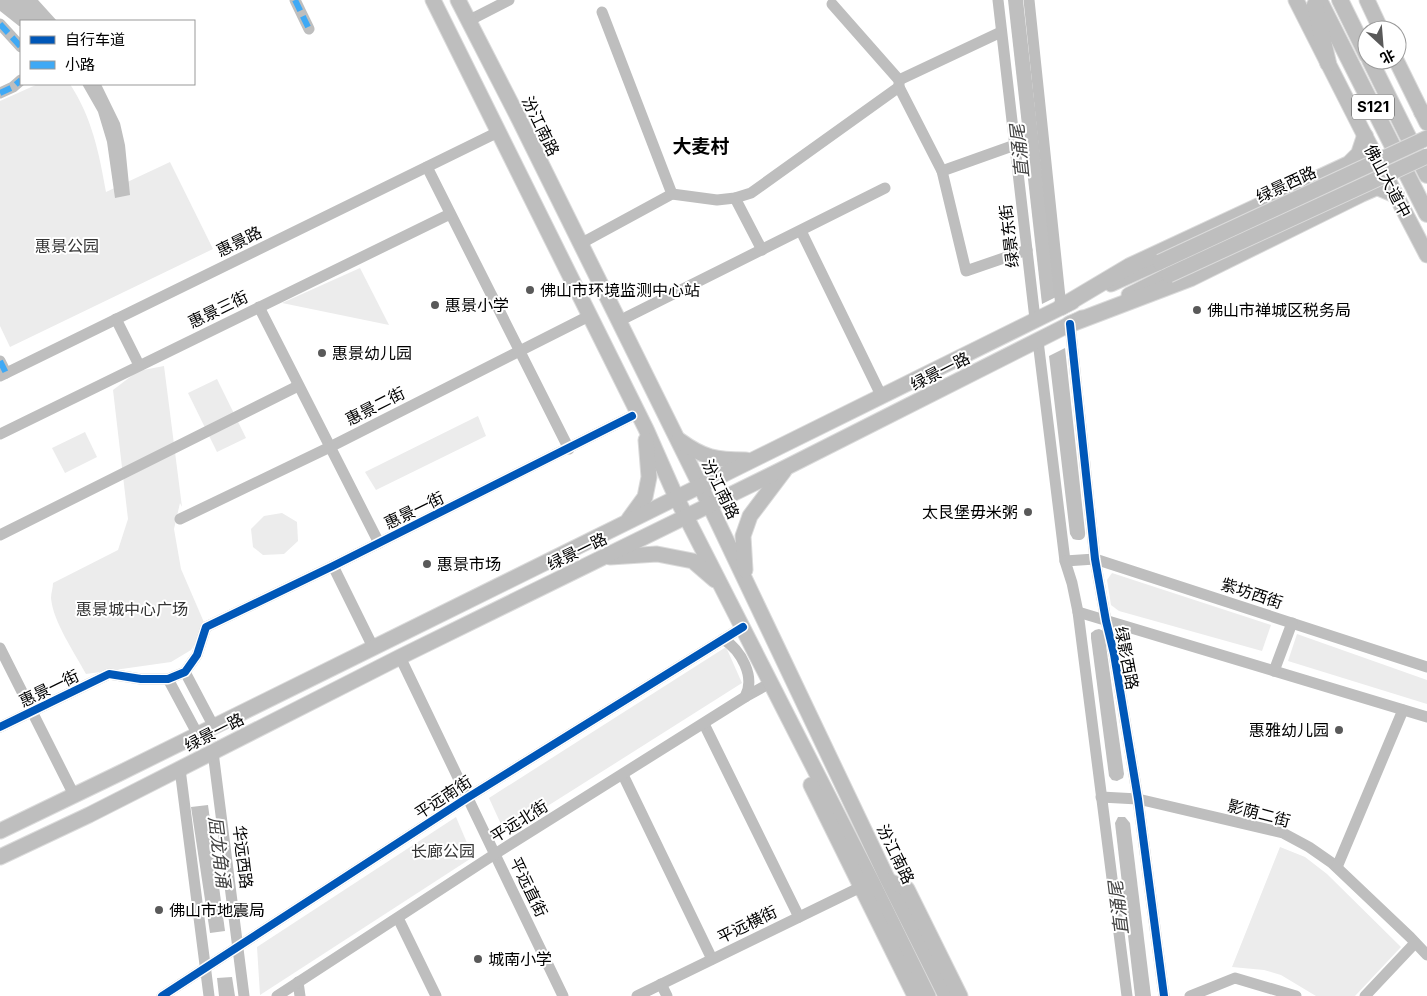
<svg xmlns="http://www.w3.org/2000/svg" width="1427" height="996" viewBox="0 0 1427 996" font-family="Inter,'Noto Sans SC',sans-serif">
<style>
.green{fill:#ececec}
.water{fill:#bfbfbf}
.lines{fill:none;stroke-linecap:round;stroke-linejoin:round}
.major-casing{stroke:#dbdbdb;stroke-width:17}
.highway-casing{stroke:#dbdbdb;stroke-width:18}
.minor{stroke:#bebebe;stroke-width:11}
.major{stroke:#bebebe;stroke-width:15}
.highway{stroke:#bebebe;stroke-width:16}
.major-bridge-casing{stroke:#dbdbdb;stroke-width:17;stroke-linecap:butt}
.major-bridge{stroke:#bebebe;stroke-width:15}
.quiet{stroke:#3fa9f5;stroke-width:6;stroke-dasharray:12 6;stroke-linecap:butt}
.cycleway-casing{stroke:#fff;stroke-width:11}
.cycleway{stroke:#0057b8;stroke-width:8}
.poi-dot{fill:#595959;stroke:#fff;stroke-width:2}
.labels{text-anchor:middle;stroke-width:4;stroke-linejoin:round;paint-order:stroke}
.shield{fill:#fff;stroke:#4c4c4c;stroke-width:1}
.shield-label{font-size:15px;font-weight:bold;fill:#000}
.street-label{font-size:16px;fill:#000;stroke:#fff}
.park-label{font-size:16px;fill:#333;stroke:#fff}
.poi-label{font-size:16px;fill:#000;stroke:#fff;text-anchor:start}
.water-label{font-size:18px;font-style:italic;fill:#444;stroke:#fff}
.quarter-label{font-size:19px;font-weight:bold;fill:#000;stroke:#fff}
</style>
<rect width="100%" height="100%" fill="#fff"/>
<g class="green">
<path d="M 38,84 L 70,84 C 92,118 99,152 106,192 L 170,162 L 213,249 L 10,347 L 0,326 L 0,101 Z"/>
<polygon points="360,268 389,325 282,303"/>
<path d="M 164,366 L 182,507 L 180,503 L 174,529 L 181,569 L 206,627 L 191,650 L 171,662 L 86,674 C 75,653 53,622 51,598 C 51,593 53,588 53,583 L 118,550 L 128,519 L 113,390 L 138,371 Z"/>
<polygon points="217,379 246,438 217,452 188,393"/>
<polygon points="478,416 486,436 376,490 365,472"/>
<polygon points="85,432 97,457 65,473 52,448"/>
<polygon points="282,513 297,522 298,541 284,554 263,555 253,547 251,529 264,516"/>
<polygon points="1112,573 1271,625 1262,651 1119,611 1111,605 1107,580"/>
<polygon points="1297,634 1427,680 1427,704 1288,661"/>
<polygon points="726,647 742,683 505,833 489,798"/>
<polygon points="456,817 473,857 260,995 257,947"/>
<polygon points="1280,847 1305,857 1327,874 1401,947 1355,996 1316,996 1281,975 1264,970 1232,967"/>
</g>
<g class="water">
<polygon points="0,0 38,0 57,21 21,21 21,26 19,26 0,11"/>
<polygon points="1008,0 1023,0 1056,297 1042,304"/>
<polygon points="82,84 101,84 120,123 125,145 130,195 115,198 107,142 98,112"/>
<path d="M 1065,348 L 1085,532 C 1086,540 1080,541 1073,539 L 1070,534 L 1049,356 Z"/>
<polygon points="1099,629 1104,631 1124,774 1123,778 1117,781 1112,780 1109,776 1091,638 1091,633 1095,630"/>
<polygon points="208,805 225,931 210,933 191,807"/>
<polygon points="1118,817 1125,817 1130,823 1151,996 1135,996 1115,823"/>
<polygon points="232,977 235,996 219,996 217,978"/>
</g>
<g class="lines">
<g class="major-casing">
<g id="major">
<polyline points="433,0 646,429 676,497 872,882 928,996"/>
<polyline points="458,0 519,119 700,485 886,876 946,996"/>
<polyline points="1296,0 1365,136 1427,255"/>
<polyline points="1367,0 1381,30"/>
<polyline points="1396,60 1427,123"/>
<polyline points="1111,284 1160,262"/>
<polyline points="1129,295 1169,275"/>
<path d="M 679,440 C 704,458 715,460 746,460"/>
<polyline points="629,519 645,497 649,477 646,440"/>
<polyline points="610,557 657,554 693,561 715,580"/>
<polyline points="745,570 743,536 750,516 784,471"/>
<polyline points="811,785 915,996"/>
<polyline points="0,831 118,774 1072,302"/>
<polyline points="0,857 89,815 400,657 787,467 1082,318"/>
<polyline points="889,881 907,889 960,996"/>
</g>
</g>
<g class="highway-casing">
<g id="highway">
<polyline points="1319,0 1427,214"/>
<polyline points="1340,0 1367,55"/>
<polyline points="1315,5 1328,63"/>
<polyline points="1370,60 1427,175"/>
<polyline points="1422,112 1427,113"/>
<polyline points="1061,307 1130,266 1349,164 1359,154 1365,136"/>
<polyline points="1070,324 1191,278 1361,194 1377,187 1396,195"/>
</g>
</g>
<g class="minor">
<polyline points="295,0 309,29"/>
<polyline points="998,0 1035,319"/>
<polyline points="1029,0 1061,307"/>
<polyline points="832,4 899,80 899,87 942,171 966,271 1027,250"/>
<polyline points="602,12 672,194"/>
<polyline points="468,21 509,0"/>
<polyline points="0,24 21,47"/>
<polyline points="899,80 1001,32"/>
<polyline points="0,93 13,87 21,80"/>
<polyline points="427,167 569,449"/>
<polyline points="942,171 1015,145"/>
<polyline points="735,198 762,250"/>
<polyline points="801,231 881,395"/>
<polyline points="580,244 672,194 717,200 735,198 751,193 899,87"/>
<polyline points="259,307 379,543"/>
<polyline points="627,317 885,188"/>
<polyline points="116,319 139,365"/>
<polyline points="1070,324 1095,559 1106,621 1114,654 1138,799 1164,996"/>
<polyline points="1038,341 1065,561 1072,583 1078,612 1127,996"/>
<polyline points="0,361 6,373"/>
<polyline points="0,376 492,135"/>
<polyline points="0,434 450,214"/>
<polyline points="180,519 330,447 583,319"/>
<polyline points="0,535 298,386"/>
<polyline points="1065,561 1095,559 1427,667"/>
<polyline points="333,566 373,647"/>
<polyline points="1078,612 1427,717"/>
<polyline points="0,648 74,795"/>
<polyline points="400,657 563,996"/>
<polyline points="1274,671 1292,623"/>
<polyline points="185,672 214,727"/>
<polyline points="168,679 198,735"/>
<polyline points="745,697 763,687"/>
<polyline points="704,724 799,917"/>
<polyline points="0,727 109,674 141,679 168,679 185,672 197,655 206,627 333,566 632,416"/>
<polyline points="213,752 244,996"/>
<polyline points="180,769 209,996"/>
<polyline points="623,775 712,959"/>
<polyline points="1101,797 1138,799 1283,833 1309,847 1332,863 1410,937 1427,955"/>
<polyline points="1337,867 1403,710"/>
<polyline points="398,918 436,996"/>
<polyline points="298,982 300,996"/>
<polyline points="661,984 667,996"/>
<polyline points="162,996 467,798 743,627"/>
<path d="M 277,996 L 495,854 L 745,697 C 756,677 741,650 723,639"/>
<polyline points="637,996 867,884"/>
<polyline points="1190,996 1235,978 1296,996"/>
<polyline points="1365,996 1415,943"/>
</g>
<use href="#major" class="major"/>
<use href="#highway" class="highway"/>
<g class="major-bridge-casing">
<g id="major-bridge">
<polyline points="1160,262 1427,138"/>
<polyline points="1169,275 1427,156"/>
</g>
</g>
<use href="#major-bridge" class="major-bridge"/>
<g class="quiet">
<polyline points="295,0 309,29"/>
<polyline points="0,24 21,47"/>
<polyline points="0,93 13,87 21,80"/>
<polyline points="0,361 6,373"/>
</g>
<g class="cycleway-casing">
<g id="cycleway">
<polyline points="1070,324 1095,559 1106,621 1114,654 1138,799 1164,996"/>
<polyline points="0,727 109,674 141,679 168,679 185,672 197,655 206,627 333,566 632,416"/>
<polyline points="162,996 467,798 743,627"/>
</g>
</g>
<use href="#cycleway" class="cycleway"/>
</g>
<g class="poi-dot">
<circle cx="530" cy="290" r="5"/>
<circle cx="435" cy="305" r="5"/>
<circle cx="1197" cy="310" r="5"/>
<circle cx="322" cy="353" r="5"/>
<circle cx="1028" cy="512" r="5"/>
<circle cx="427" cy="564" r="5"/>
<circle cx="1339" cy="730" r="5"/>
<circle cx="159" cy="910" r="5"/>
<circle cx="478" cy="959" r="5"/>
</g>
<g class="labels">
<rect class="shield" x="1352" y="94.5" width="42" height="25" rx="4"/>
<g class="shield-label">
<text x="1373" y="112">S121</text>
</g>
<g class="street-label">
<text transform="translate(541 126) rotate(64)" y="6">汾江南路</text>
<text transform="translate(1388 181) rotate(62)" y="6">佛山大道中</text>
<text transform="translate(1286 184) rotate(-25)" y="6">绿景西路</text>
<text transform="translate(1009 236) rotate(-97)" y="6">绿景东街</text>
<text transform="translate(239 241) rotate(-26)" y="6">惠景路</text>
<text transform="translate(218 309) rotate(-26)" y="6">惠景三街</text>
<text transform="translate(940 371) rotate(-27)" y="6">绿景一路</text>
<text transform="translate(375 406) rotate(-27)" y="6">惠景二街</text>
<text transform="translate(721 489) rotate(64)" y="6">汾江南路</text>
<text transform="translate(414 510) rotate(-26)" y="6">惠景一街</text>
<text transform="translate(577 551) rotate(-26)" y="6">绿景一路</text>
<text transform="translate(1252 593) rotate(18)" y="6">紫坊西街</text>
<text transform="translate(1127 658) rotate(79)" y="6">绿影西路</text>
<text transform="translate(49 688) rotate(-26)" y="6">惠景一街</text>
<text transform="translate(214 732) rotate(-27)" y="6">绿景一路</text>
<text transform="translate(443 797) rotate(-33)" y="6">平远南街</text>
<text transform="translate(1259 813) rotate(15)" y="6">影荫二街</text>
<text transform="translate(519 821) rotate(-32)" y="6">平远北街</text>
<text transform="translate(896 854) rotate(64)" y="6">汾江南路</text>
<text transform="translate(243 857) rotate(83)" y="6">华远西路</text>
<text transform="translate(529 887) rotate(64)" y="6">平远直街</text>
<text transform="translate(747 924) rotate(-26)" y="6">平远横街</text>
</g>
<g class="park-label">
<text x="67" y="252">惠景公园</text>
<text x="132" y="615">惠景城中心广场</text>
<text x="443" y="857">长廊公园</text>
</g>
<g class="poi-label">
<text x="540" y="296">佛山市环境监测中心站</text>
<text x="445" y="311">惠景小学</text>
<text x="1207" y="316">佛山市禅城区税务局</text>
<text x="332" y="359">惠景幼儿园</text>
<text x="1018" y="518" text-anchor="end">太艮堡毋米粥</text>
<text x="437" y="570">惠景市场</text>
<text x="1329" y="736" text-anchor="end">惠雅幼儿园</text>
<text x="169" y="916">佛山市地震局</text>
<text x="488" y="965">城南小学</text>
</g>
<g class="water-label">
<text transform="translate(1020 151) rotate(-96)" y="6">直涌尾</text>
<text transform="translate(219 852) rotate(83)" y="6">屈龙角涌</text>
<text transform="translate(1119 908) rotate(-97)" y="6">直涌尾</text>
</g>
<g class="quarter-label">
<text x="701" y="153">大麦村</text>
</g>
</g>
<rect x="20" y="20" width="175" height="65" fill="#ffffff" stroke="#999999"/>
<rect x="30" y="36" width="25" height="8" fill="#0057b8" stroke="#999999"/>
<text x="65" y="45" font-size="15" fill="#000000">自行车道</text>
<rect x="30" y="61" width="25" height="8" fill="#3fa9f5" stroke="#999999"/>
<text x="65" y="70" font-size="15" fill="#000000">小路</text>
<g transform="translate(1382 45) rotate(154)"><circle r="24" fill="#ffffff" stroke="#999999"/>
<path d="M0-4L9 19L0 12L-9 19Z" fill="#595959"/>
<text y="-8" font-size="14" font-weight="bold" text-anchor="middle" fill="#000000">北</text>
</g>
</svg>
